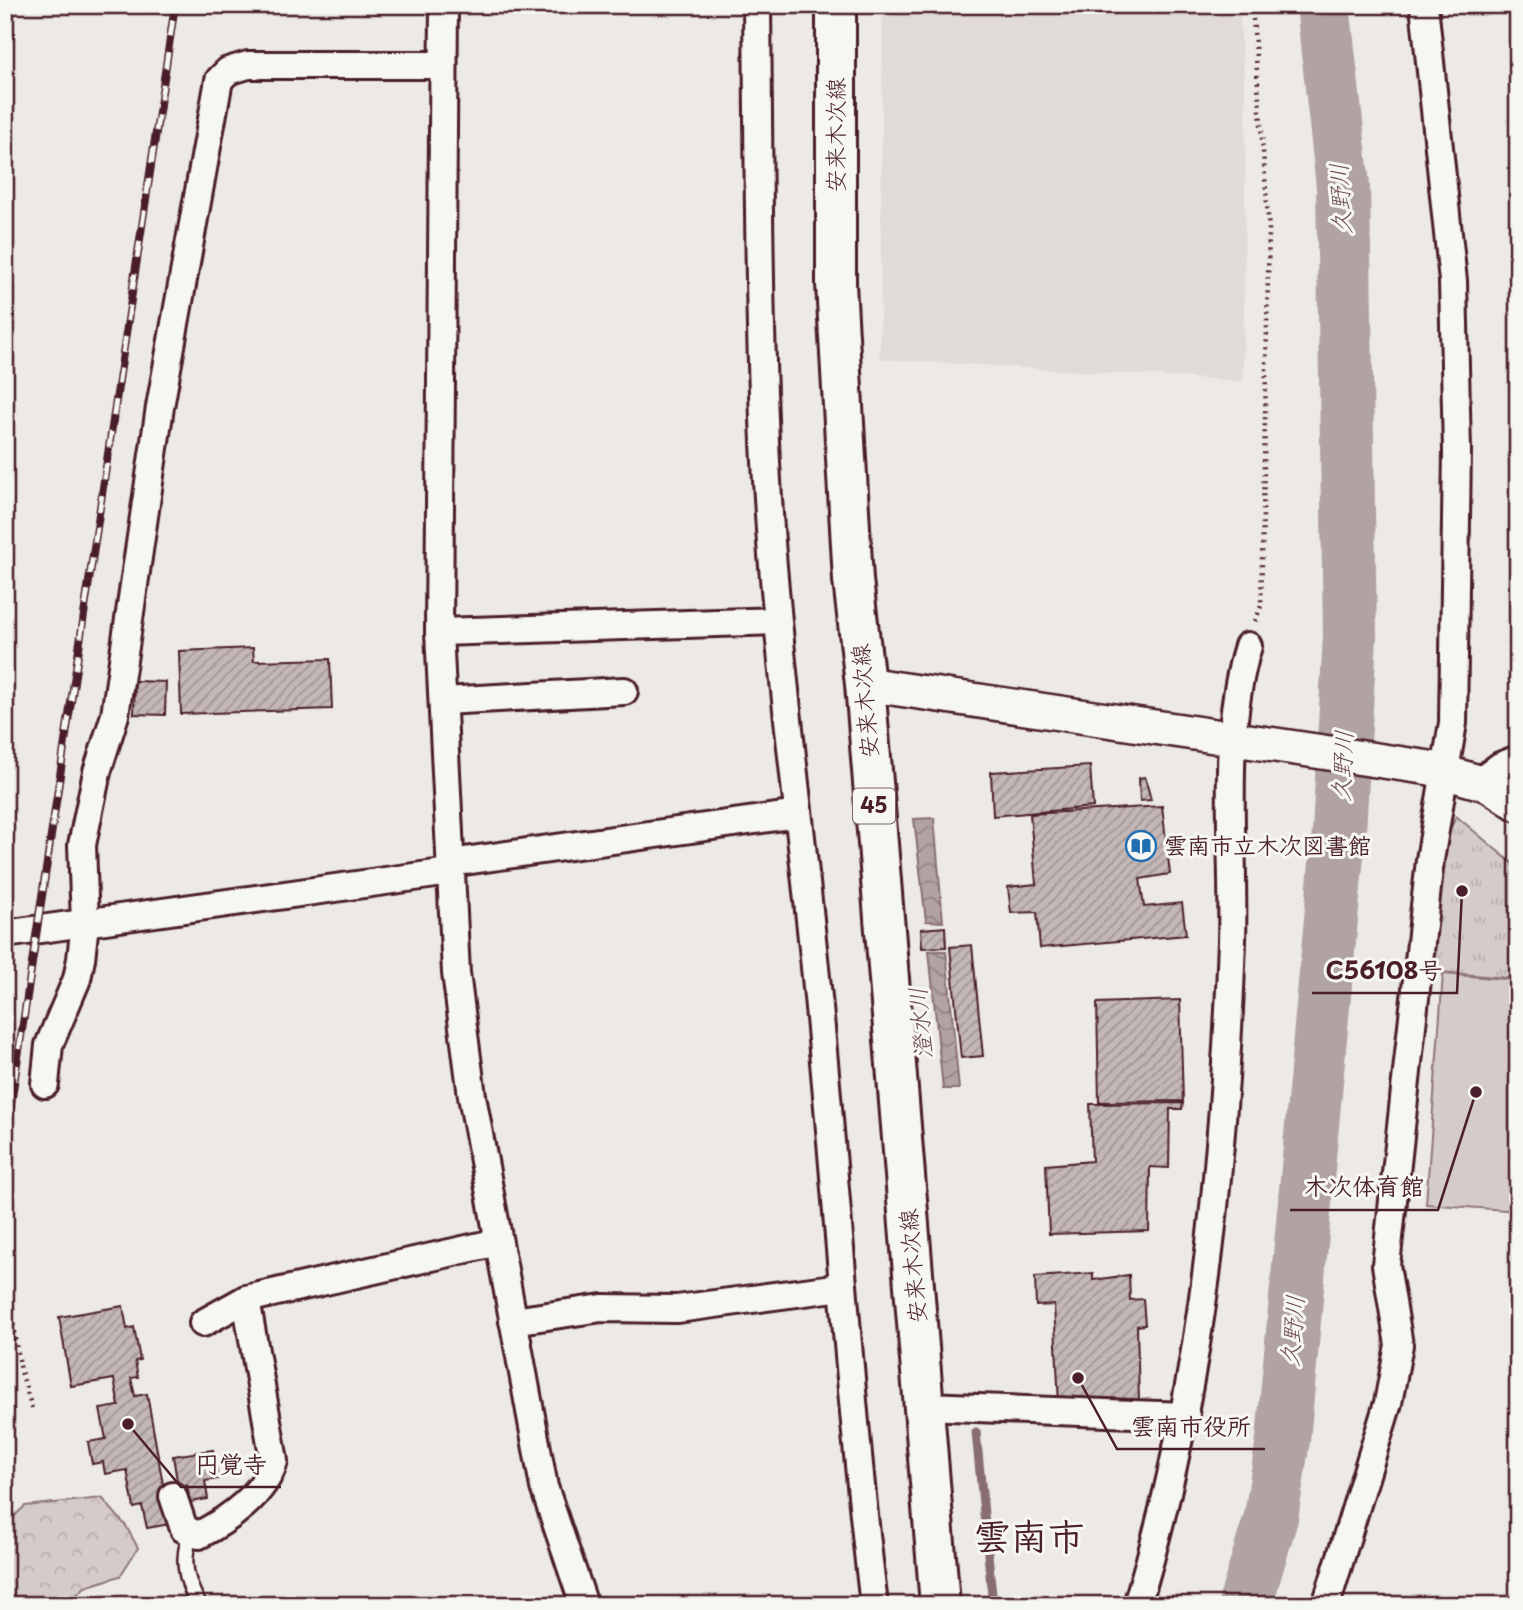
<svg xmlns="http://www.w3.org/2000/svg" width="1523" height="1610" viewBox="0 0 1523 1610" font-family="'Playpen Sans','Klee One',sans-serif">
<style>
.built{fill:#e0dad8}
.grass{fill:url(#grass-tufts);stroke:#8f757a;stroke-width:2}
.forest{fill:url(#forest-crowns);stroke:#8f757a;stroke-width:2}
.garden{fill:#d4cbca;stroke:#8f757a;stroke-width:2}
.water{fill:url(#water-waves);stroke:#886e73;stroke-width:2}
.lines{fill:none;stroke-linecap:round;stroke-linejoin:round}
.stream{stroke:#886e73;stroke-width:9}
.river{stroke:#b1a2a3;stroke-width:54}
.building{fill:url(#building-hatch);stroke:#4a1f2b;stroke-width:2}
.service-casing{stroke:#4a1f2b;stroke-width:19}
.minor-casing{stroke:#4a1f2b;stroke-width:32}
.tertiary-casing{stroke:#4a1f2b;stroke-width:38}
.primary-casing{stroke:#4a1f2b;stroke-width:44}
.path{stroke:#4a1f2b;stroke-width:4.5;stroke-dasharray:2 5;stroke-linecap:butt}
.service{stroke:#f6f6f2;stroke-width:14}
.minor{stroke:#f6f6f2;stroke-width:26}
.tertiary{stroke:#f6f6f2;stroke-width:33}
.primary{stroke:#f6f6f2;stroke-width:38}
.rail-casing{stroke:#4a1f2b;stroke-width:8}
.rail{stroke:#f6f6f2;stroke-width:5;stroke-dasharray:16;stroke-linecap:butt}
.labels{text-anchor:middle;stroke-width:6;stroke-linejoin:round;paint-order:stroke}
.shield{fill:#f6f6f2;stroke:#7e6067;stroke-width:2}
.shield-label{font-size:21px;font-weight:bold;fill:#4a1f2b}
.street-label{font-size:23px;fill:#4a1f2b;stroke:#f6f6f2}
.poi-label{font-size:23px;font-weight:bold;fill:#4a1f2b;stroke:#f6f6f2;text-anchor:start}
.water-label{font-size:24px;font-style:italic;fill:#6e4d55;stroke:#f6f6f2}
.town-label{font-size:37px;font-weight:bold;fill:#4a1f2b;stroke:#f6f6f2}
.leader{fill:none;stroke:#4a1f2b;stroke-width:2.5}
.callout-dot{fill:#4a1f2b;stroke:#f6f6f2;stroke-width:2.5}
.callout-label{font-size:24px;text-anchor:middle;font-weight:bold;fill:#4a1f2b;stroke:#f6f6f2;stroke-width:6;stroke-linejoin:round;paint-order:stroke}
</style>
<defs>
<pattern id="grass-tufts" width="24" height="20" patternUnits="userSpaceOnUse" patternTransform="scale(1.75)"><rect width="24" height="20" fill="#d4cbca"/><path d="M3 7l-1-3M5 7V3M7 7l1-3M15 17l-1-3M17 17v-4M19 17l1-3" fill="none" stroke="#b8aeae"/></pattern>
<pattern id="forest-crowns" width="20" height="18" patternUnits="userSpaceOnUse" patternTransform="scale(1.75)"><rect width="20" height="18" fill="#d4cbca"/><path d="M2 6a3 3 0 1 1 6 0M12 15a3 3 0 1 1 6 0" fill="none" stroke="#b8aeae"/></pattern>
<pattern id="water-waves" width="16" height="10" patternUnits="userSpaceOnUse" patternTransform="scale(1.75)"><rect width="16" height="10" fill="#b1a2a3"/><path d="M0 5q4-4 8 0t8 0" fill="none" stroke="#928385"/></pattern>
<pattern id="building-hatch" width="6" height="6" patternUnits="userSpaceOnUse" patternTransform="scale(1.75)"><rect width="6" height="6" fill="#c4b7b7"/><path d="M-1 1l2-2M0 6l6-6M5 7l2-2" fill="none" stroke="#a19495"/></pattern>
</defs>
<rect width="100%" height="100%" fill="#ece9e6"/>
<filter id="ink" filterUnits="userSpaceOnUse"><feTurbulence type="fractalNoise" baseFrequency=".0143" numOctaves="2"/><feDisplacementMap in="SourceGraphic" scale="14" xChannelSelector="R" yChannelSelector="G"/><feConvolveMatrix kernelMatrix="1 2 1 2 8 2 1 2 1" color-interpolation-filters="sRGB"/></filter>
<g filter="url(#ink)">
<polygon class="built" points="883,5 1239,5 1246,111 1243,381 880,359"/>
<polygon class="grass" points="1456,816 1518,868 1518,979 1430,971 1445,842"/>
<polygon class="forest" points="102,1498 126,1526 138,1548 120,1576 85,1587 65,1605 5,1605 5,1525 25,1506"/>
<polygon class="garden" points="1443,974 1518,980 1518,1211 1426,1204"/>
<g class="water">
<polygon points="934,818 943,922 926,921 914,819"/>
<polygon points="929,951 946,951 959,1089 943,1089"/>
</g>
<g class="lines">
<polyline class="stream" points="976,1432 993,1605"/>
<polyline class="river" points="1245,1605 1271,1517 1283,1440 1339,832 1350,636 1343,186 1323,5"/>
</g>
<g class="building">
<polygon points="253,648 254,661 330,659 332,709 181,714 179,651"/>
<polygon points="135,681 166,682 165,715 134,714"/>
<polygon points="1090,766 1093,807 993,816 991,772"/>
<polygon points="1145,777 1151,800 1140,801 1139,778"/>
<polygon points="1162,806 1170,874 1140,879 1144,907 1182,903 1186,935 1040,948 1037,912 1011,913 1008,887 1036,884 1030,814"/>
<polygon points="945,927 946,947 922,948 921,929"/>
<polygon points="972,945 983,1056 961,1058 950,947"/>
<polygon points="1180,1000 1183,1101 1099,1102 1097,1003"/>
<polygon points="1183,1103 1182,1109 1170,1109 1169,1168 1150,1167 1149,1231 1049,1234 1046,1165 1092,1161 1090,1104"/>
<polygon points="1093,1273 1093,1280 1129,1275 1130,1300 1143,1299 1145,1325 1137,1326 1139,1401 1059,1405 1054,1305 1036,1306 1035,1277"/>
<polygon points="123,1306 127,1329 134,1327 140,1360 135,1361 138,1377 131,1378 135,1396 147,1394 170,1524 147,1528 142,1506 134,1508 127,1470 105,1474 103,1462 92,1464 88,1442 106,1439 100,1409 119,1406 114,1379 71,1386 59,1317"/>
<polygon points="213,1450 218,1479 205,1481 208,1499 190,1502 187,1485 178,1487 173,1456"/>
</g>
<g class="lines">
<g class="service-casing">
<path id="service" d="M 191,1535 C 180,1559 186,1582 199,1605"/>
</g>
<g class="minor-casing">
<g id="minor">
<polyline points="444,5 439,632 456,973 472,1096 544,1487 584,1605"/>
<path d="M 757,5 C 759,180 758,355 770,529 C 783,704 808,877 823,1051 C 840,1235 852,1421 874,1605"/>
<polyline points="439,632 777,621"/>
<polyline points="443,701 624,691"/>
<polyline points="1479,782 1500,766 1518,759"/>
<polyline points="450,863 798,814"/>
<polyline points="5,934 450,872"/>
<polyline points="45,1084 49,1045 77,979 81,959 85,923 82,845 97,772 115,715 160,407 219,80 228,71 248,65 442,65"/>
<polyline points="513,1321 602,1308 677,1309 842,1287"/>
<polyline points="203,1323 246,1299 498,1242"/>
<polyline points="925,1406 1186,1416"/>
<path d="M 173,1496 L 184,1529 L 199,1535 C 228,1520 265,1494 274,1461 L 246,1299"/>
<path d="M 1137,1605 C 1202,1391 1224,1164 1232,941 C 1235,845 1220,740 1248,646"/>
<polyline points="1326,1605 1388,1403 1399,1345 1386,1265 1430,860 1453,723 1457,451 1453,281 1424,5"/>
</g>
</g>
<g class="tertiary-casing">
<polyline id="tertiary" points="865,684 1430,768 1489,785 1518,804"/>
</g>
<g class="primary-casing">
<polyline id="primary" points="836,5 836,284 853,580 865,684 940,1605"/>
</g>
<g class="path">
<polyline points="1252,5 1269,230 1261,606 1255,622"/>
<polyline points="5,1276 21,1371 32,1408"/>
</g>
<use href="#service" class="service"/>
<use href="#minor" class="minor"/>
<use href="#tertiary" class="tertiary"/>
<use href="#primary" class="primary"/>
<g class="rail-casing">
<polyline id="rail" points="5,1144 175,5"/>
</g>
<use href="#rail" class="rail"/>
</g>
</g>
<defs>
<g id="library-ring" transform="scale(1.575)"><circle r="9.5" fill="#f6f6f2" stroke="#1f6fb2" stroke-width="1.5"/><path d="M-6-4Q-3-5.5-.7-3.5V5Q-3 3-6 4ZM6-4Q3-5.5 .7-3.5V5Q3 3 6 4Z" fill="#1f6fb2"/></g>
</defs>
<g fill-rule="evenodd">
<use href="#library-ring" x="1141" y="846"/>
</g>
<g class="labels">
<rect class="shield" x="853" y="788.5" width="42" height="35" rx="5"/>
<g class="shield-label">
<text x="874" y="813">45</text>
</g>
<g class="street-label">
<text transform="translate(836 135) rotate(-90)" y="8">安来木次線</text>
<text transform="translate(865 701) rotate(-95)" y="8">安来木次線</text>
<text transform="translate(913 1266) rotate(-95)" y="8">安来木次線</text>
</g>
<g class="poi-label">
<text x="1164" y="854">雲南市立木次図書館</text>
</g>
<g class="water-label">
<text transform="translate(1341 199) rotate(-93)" y="8">久野川</text>
<text transform="translate(1343 766) rotate(-87)" y="8">久野川</text>
<text transform="translate(921 1023) rotate(-95)" y="8">澄水川</text>
<text transform="translate(1293 1331) rotate(-85)" y="8">久野川</text>
</g>
<g class="town-label">
<text x="1029" y="1550">雲南市</text>
</g>
</g>
<path class="leader" d="M1462 891L1457 993H1312M1476 1092L1438 1210H1290M1078 1378L1117 1449H1265M128 1424L181 1487H281"/>
<g class="callout-dot">
<circle cx="1462" cy="891" r="7"/>
<circle cx="1476" cy="1092" r="7"/>
<circle cx="1078" cy="1378" r="7"/>
<circle cx="128" cy="1424" r="7"/>
</g>
<g class="callout-label">
<text x="1384" y="979">C56108号</text>
<text x="1364" y="1195">木次体育館</text>
<text x="1191" y="1435">雲南市役所</text>
<text x="231" y="1473">円覚寺</text>
</g>
<rect width="1523" height="1610" fill="none" stroke="#f6f6f2" stroke-width="28"/>
<rect x="14" y="14" width="1495" height="1582" fill="none" stroke="#4a1f2b" stroke-width="2.5" filter="url(#ink)"/>
</svg>
